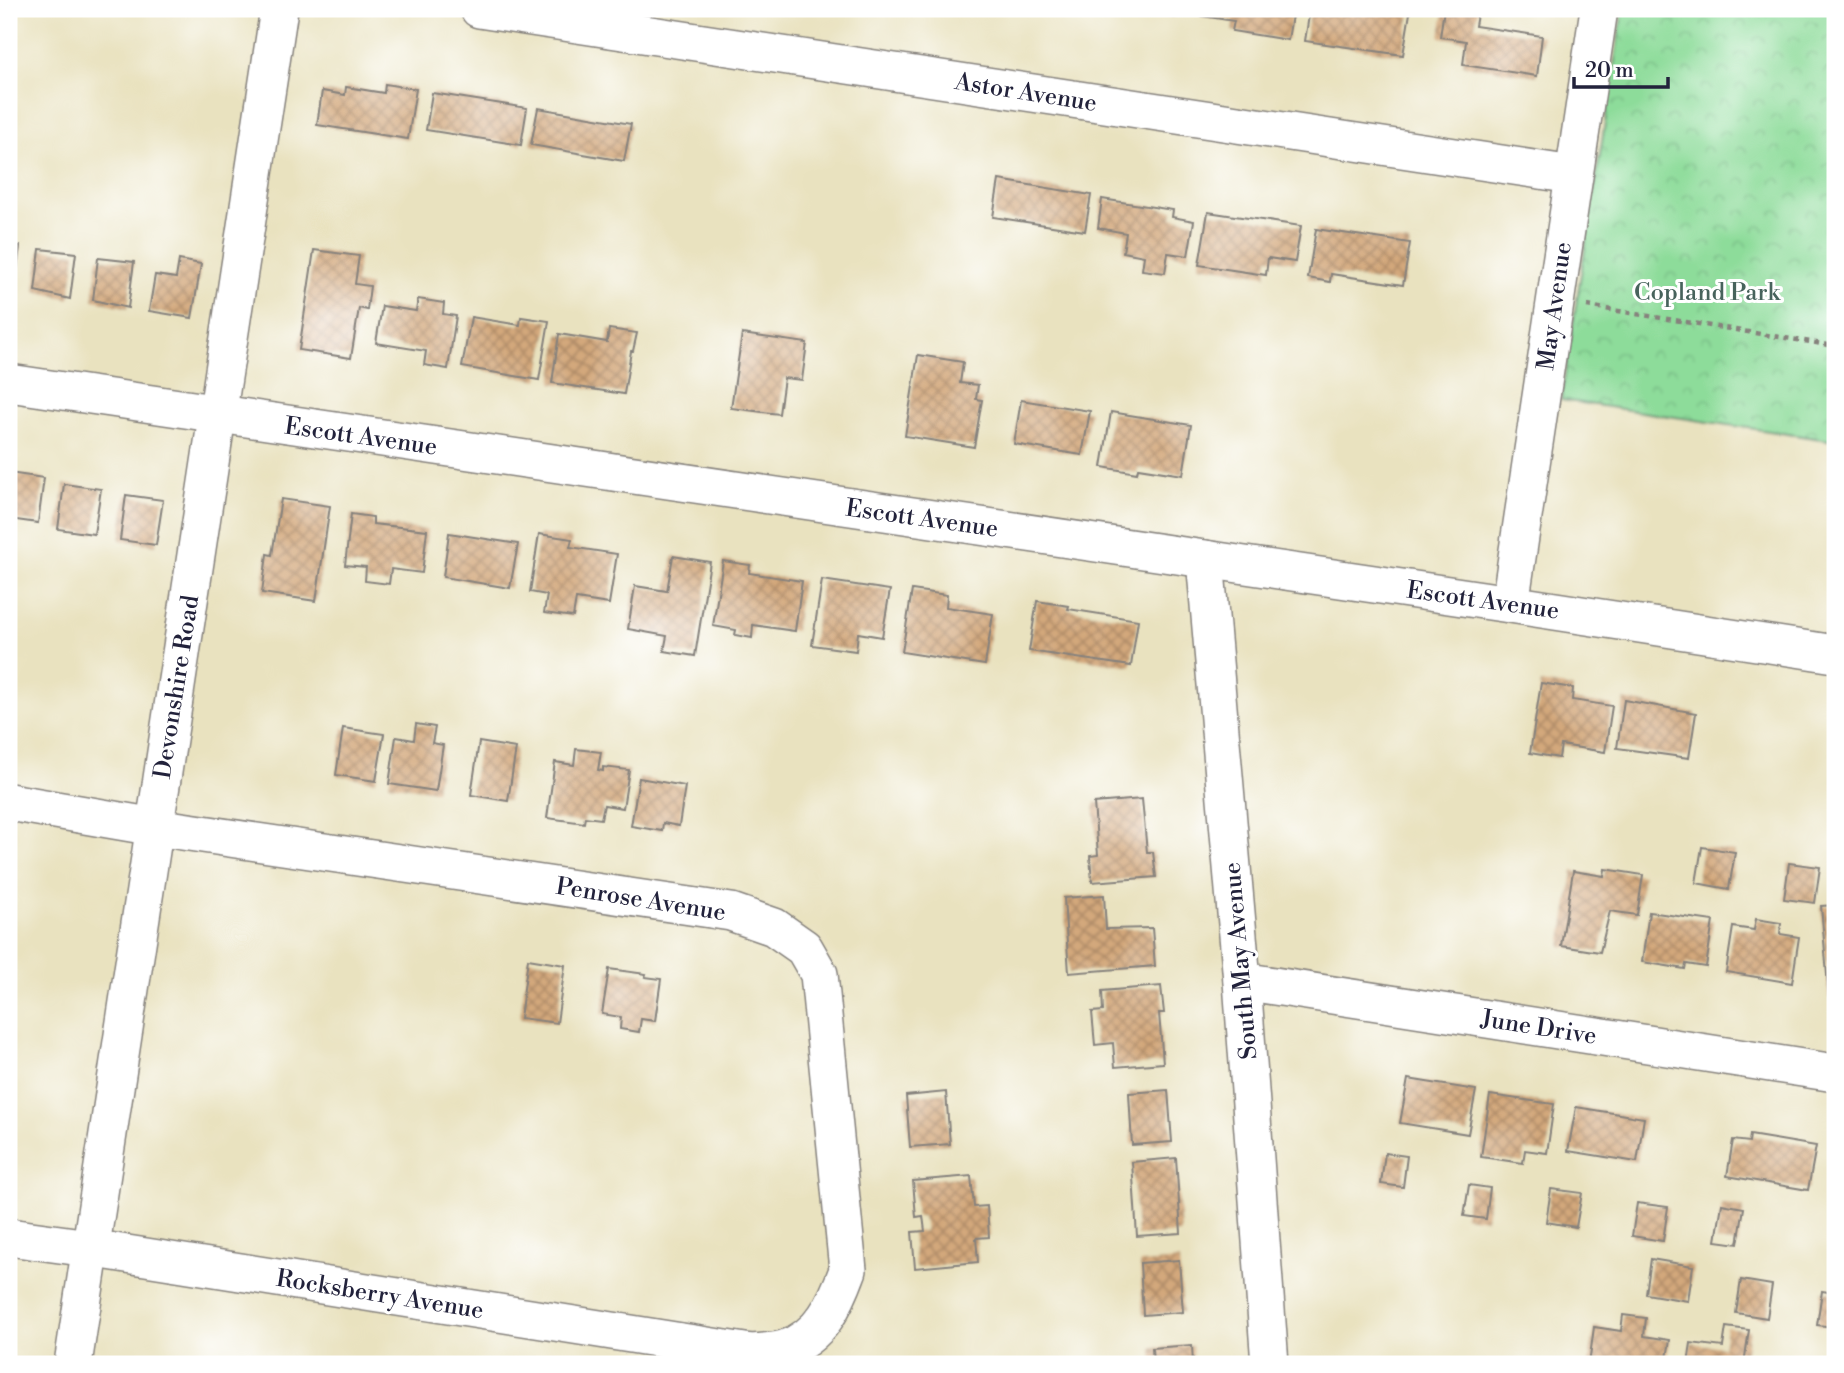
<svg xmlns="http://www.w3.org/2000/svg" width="1844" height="1373" viewBox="0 0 1844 1373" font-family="'Libre Bodoni',serif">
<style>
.park{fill:url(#park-crowns);stroke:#587f6a;stroke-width:2}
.building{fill:url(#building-cross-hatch)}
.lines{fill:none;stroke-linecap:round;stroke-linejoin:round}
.street-casing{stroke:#86827d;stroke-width:40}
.path{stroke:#86827d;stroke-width:4.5;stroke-dasharray:5 5;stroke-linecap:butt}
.street{stroke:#fff;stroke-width:37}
.labels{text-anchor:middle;stroke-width:6;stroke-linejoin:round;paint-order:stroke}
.street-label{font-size:24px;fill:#22223b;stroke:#fff}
.park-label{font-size:24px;fill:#47635c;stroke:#fff}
</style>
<defs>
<pattern id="park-crowns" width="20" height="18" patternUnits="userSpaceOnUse" patternTransform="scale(1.75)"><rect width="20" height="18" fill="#8ddc9a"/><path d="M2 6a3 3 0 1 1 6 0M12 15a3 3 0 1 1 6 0" fill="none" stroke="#79bc86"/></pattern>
<pattern id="building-cross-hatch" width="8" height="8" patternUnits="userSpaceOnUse" patternTransform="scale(1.75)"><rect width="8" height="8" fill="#d3a87b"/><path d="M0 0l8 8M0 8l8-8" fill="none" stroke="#ab8866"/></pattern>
</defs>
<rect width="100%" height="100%" fill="#fff"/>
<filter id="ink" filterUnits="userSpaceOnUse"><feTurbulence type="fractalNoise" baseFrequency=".0143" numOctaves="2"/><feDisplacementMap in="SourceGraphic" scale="14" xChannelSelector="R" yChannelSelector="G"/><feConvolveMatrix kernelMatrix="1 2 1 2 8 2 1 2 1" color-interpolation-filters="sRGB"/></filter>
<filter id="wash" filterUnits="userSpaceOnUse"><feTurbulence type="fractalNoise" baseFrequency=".00686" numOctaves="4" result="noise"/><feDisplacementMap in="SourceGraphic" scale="28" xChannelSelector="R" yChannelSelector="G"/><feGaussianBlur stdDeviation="1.57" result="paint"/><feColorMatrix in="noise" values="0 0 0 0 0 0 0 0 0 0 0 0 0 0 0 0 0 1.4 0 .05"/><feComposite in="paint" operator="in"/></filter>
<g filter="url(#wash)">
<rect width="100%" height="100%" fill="#e9e2bf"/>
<polygon class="park" points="1623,9 1835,9 1835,441 1561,400"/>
<g id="blocks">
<g class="building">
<polygon points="1128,9 1176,9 1174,17"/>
<polygon points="1203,9 1293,9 1288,40 1232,31 1234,21 1202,16"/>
<polygon points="1310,9 1382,9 1410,13 1403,55 1305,41"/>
<polygon points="1444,9 1478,9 1475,26 1542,36 1537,76 1463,65 1466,41 1440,37"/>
<polygon points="385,84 416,89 408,139 317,125 322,91 345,95 346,87 384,93"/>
<polygon points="432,93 527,108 521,145 426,130"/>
<polygon points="538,108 631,124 624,161 531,145"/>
<polygon points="999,180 1091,195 1085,231 993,217"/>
<polygon points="1102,199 1173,210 1172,217 1194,221 1188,256 1168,253 1165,273 1142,270 1144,256 1123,252 1126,233 1098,228"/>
<polygon points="1208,212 1301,226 1295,262 1268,258 1266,275 1199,265"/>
<polygon points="1316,229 1410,243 1403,285 1331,274 1330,282 1308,278"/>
<polygon points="9,245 20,246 14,292 9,292"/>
<polygon points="40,249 76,253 70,299 35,291"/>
<polygon points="314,250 359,256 355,284 370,286 367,310 359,308 351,358 299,350"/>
<polygon points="98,258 134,262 128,308 93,300"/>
<polygon points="179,260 201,264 192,318 149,311 155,275 176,278"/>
<polygon points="418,299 444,303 443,314 456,316 448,369 424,365 426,351 376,343 382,306 416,311"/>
<polygon points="471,317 520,325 521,317 549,321 539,380 462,367"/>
<polygon points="609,329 637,333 633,351 631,351 624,394 552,383 559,334 607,342"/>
<polygon points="742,334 807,343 802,380 784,378 779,414 731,408"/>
<polygon points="918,355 963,362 960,383 978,385 976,399 982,400 974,447 905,436"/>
<polygon points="1021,400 1090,411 1082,455 1014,444"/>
<polygon points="1111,412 1191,425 1183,475 1138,468 1137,473 1102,467"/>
<polygon points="9,473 44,478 38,523 9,519"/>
<polygon points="64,484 101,489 94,534 58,529"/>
<polygon points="126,495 163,500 156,545 120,540"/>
<polygon points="281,499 330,506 316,601 262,593 267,554 272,555"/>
<polygon points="351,514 373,517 373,524 427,530 422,573 391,569 389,584 365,581 366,567 345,565"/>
<polygon points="449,533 518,544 510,588 443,577"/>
<polygon points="539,534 572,539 570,547 617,554 609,604 576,599 573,617 544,613 547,595 530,592"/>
<polygon points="673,556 710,562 695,656 664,651 667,636 628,629 635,586 667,591"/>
<polygon points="723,561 750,565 749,573 802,581 795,631 753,625 752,638 735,635 736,630 713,626"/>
<polygon points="822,580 890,590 882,637 858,633 856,651 812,645"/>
<polygon points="912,590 947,595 946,607 993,614 985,665 902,652"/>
<polygon points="1037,601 1069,606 1068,609 1138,620 1131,666 1029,651"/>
<polygon points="1541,683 1573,688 1572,700 1612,706 1605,752 1561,745 1559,758 1530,753"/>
<polygon points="1624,700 1696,713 1689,758 1617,748"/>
<polygon points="416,724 435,727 432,743 443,745 436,791 389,784 396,737 414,740"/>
<polygon points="343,728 384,734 376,781 336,775"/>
<polygon points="479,742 516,748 508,801 471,795"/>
<polygon points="576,749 601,752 598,770 603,771 603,767 629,770 623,808 604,805 601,819 585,817 584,823 547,818 555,762 574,765"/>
<polygon points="639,778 685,786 679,826 663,823 662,831 631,826"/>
<polygon points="1142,799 1147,852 1153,852 1156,877 1092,882 1090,856 1098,855 1094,803"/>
<polygon points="1702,847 1735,852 1729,889 1696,883"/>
<polygon points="1789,863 1820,867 1815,903 1784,899"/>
<polygon points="1605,869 1643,875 1637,915 1610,911 1600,952 1561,946 1573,871 1604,876"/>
<polygon points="1104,895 1106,929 1152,928 1155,966 1069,973 1064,898"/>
<polygon points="1835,905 1835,997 1829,998 1821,906"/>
<polygon points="1649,912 1713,921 1706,967 1686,964 1685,969 1642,962"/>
<polygon points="1756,919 1781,923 1780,934 1799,937 1792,983 1726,972 1733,927 1754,930"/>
<polygon points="528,959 565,965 557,1023 520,1018"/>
<polygon points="609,969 646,974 645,977 661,979 655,1021 641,1019 639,1032 620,1029 621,1017 602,1014"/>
<polygon points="1161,986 1164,1013 1159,1013 1163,1063 1115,1067 1113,1043 1095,1045 1092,1012 1103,1011 1102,991"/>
<polygon points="1408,1079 1476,1090 1468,1134 1400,1123"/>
<polygon points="1168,1090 1172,1142 1132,1145 1129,1093"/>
<polygon points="946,1092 950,1144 910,1147 906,1096"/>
<polygon points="1490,1095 1554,1104 1547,1153 1525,1150 1523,1163 1481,1157"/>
<polygon points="1576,1107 1644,1118 1637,1162 1568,1151"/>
<polygon points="1750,1135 1816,1146 1808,1190 1727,1176 1733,1140 1749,1142"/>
<polygon points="1385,1153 1407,1156 1403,1187 1381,1184"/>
<polygon points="1176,1158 1181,1233 1137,1236 1132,1162"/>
<polygon points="971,1176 974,1207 987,1206 989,1237 976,1238 978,1262 915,1268 912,1232 925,1231 923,1216 916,1217 913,1181"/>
<polygon points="1469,1185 1490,1188 1486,1219 1464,1216"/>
<polygon points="1551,1189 1582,1193 1576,1227 1546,1222"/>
<polygon points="1637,1203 1668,1207 1663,1241 1632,1236"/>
<polygon points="1722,1204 1744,1208 1738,1244 1716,1241"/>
<polygon points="1651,1259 1693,1266 1688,1301 1646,1294"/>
<polygon points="1179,1260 1183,1312 1143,1315 1140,1263"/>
<polygon points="1741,1280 1772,1285 1767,1318 1736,1313"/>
<polygon points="1822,1291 1835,1293 1835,1327 1817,1325"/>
<polygon points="1623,1315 1646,1318 1644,1336 1670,1340 1666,1364 1589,1364 1594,1327 1621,1331"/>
<polygon points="1726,1327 1749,1330 1744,1364 1688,1364 1691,1343 1723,1347"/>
<polygon points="1192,1345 1193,1364 1153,1364 1152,1348"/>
</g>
</g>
</g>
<g filter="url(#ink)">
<use href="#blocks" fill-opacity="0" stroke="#86827d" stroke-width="2"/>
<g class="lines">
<g class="street-casing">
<g id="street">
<polyline points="479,9 1573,175"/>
<polyline points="9,383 1510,604 1835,654"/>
<polyline points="1205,559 1242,981 1270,1364"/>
<polyline points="1510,604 1599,9"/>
<path d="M 9,802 L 155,827 L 731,912 L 774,927 L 804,948 L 819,974 L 848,1270 C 836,1303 821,1337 784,1349 C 774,1352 762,1352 751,1353 L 89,1248 L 9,1237"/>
<polyline points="1242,981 1835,1073"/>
<polyline points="73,1364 279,9"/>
</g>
</g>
<polyline class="path" points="1587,306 1835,346"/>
<use href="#street" class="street"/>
</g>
</g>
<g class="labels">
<g class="street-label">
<text transform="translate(1026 92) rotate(9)" y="8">Astor Avenue</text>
<text transform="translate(1554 306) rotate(-82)" y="8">May Avenue</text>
<text transform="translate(361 436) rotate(8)" y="8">Escott Avenue</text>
<text transform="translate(922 518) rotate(8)" y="8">Escott Avenue</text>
<text transform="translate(1483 600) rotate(8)" y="8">Escott Avenue</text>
<text transform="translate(176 687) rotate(-81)" y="8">Devonshire Road</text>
<text transform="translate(641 899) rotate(9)" y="8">Penrose Avenue</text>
<text transform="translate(1240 961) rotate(-95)" y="8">South May Avenue</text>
<text transform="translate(1539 1027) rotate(9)" y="8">June Drive</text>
<text transform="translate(380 1294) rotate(9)" y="8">Rocksberry Avenue</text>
</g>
<g class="park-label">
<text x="1707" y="300">Copland Park</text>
</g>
</g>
<rect width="1844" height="1373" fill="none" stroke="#fff" stroke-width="35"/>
<path d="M1574 77v10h94v-10" fill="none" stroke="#22223b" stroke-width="3.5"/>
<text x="1585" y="77" font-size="21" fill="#22223b" stroke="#ffffff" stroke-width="5" paint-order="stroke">20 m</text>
</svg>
